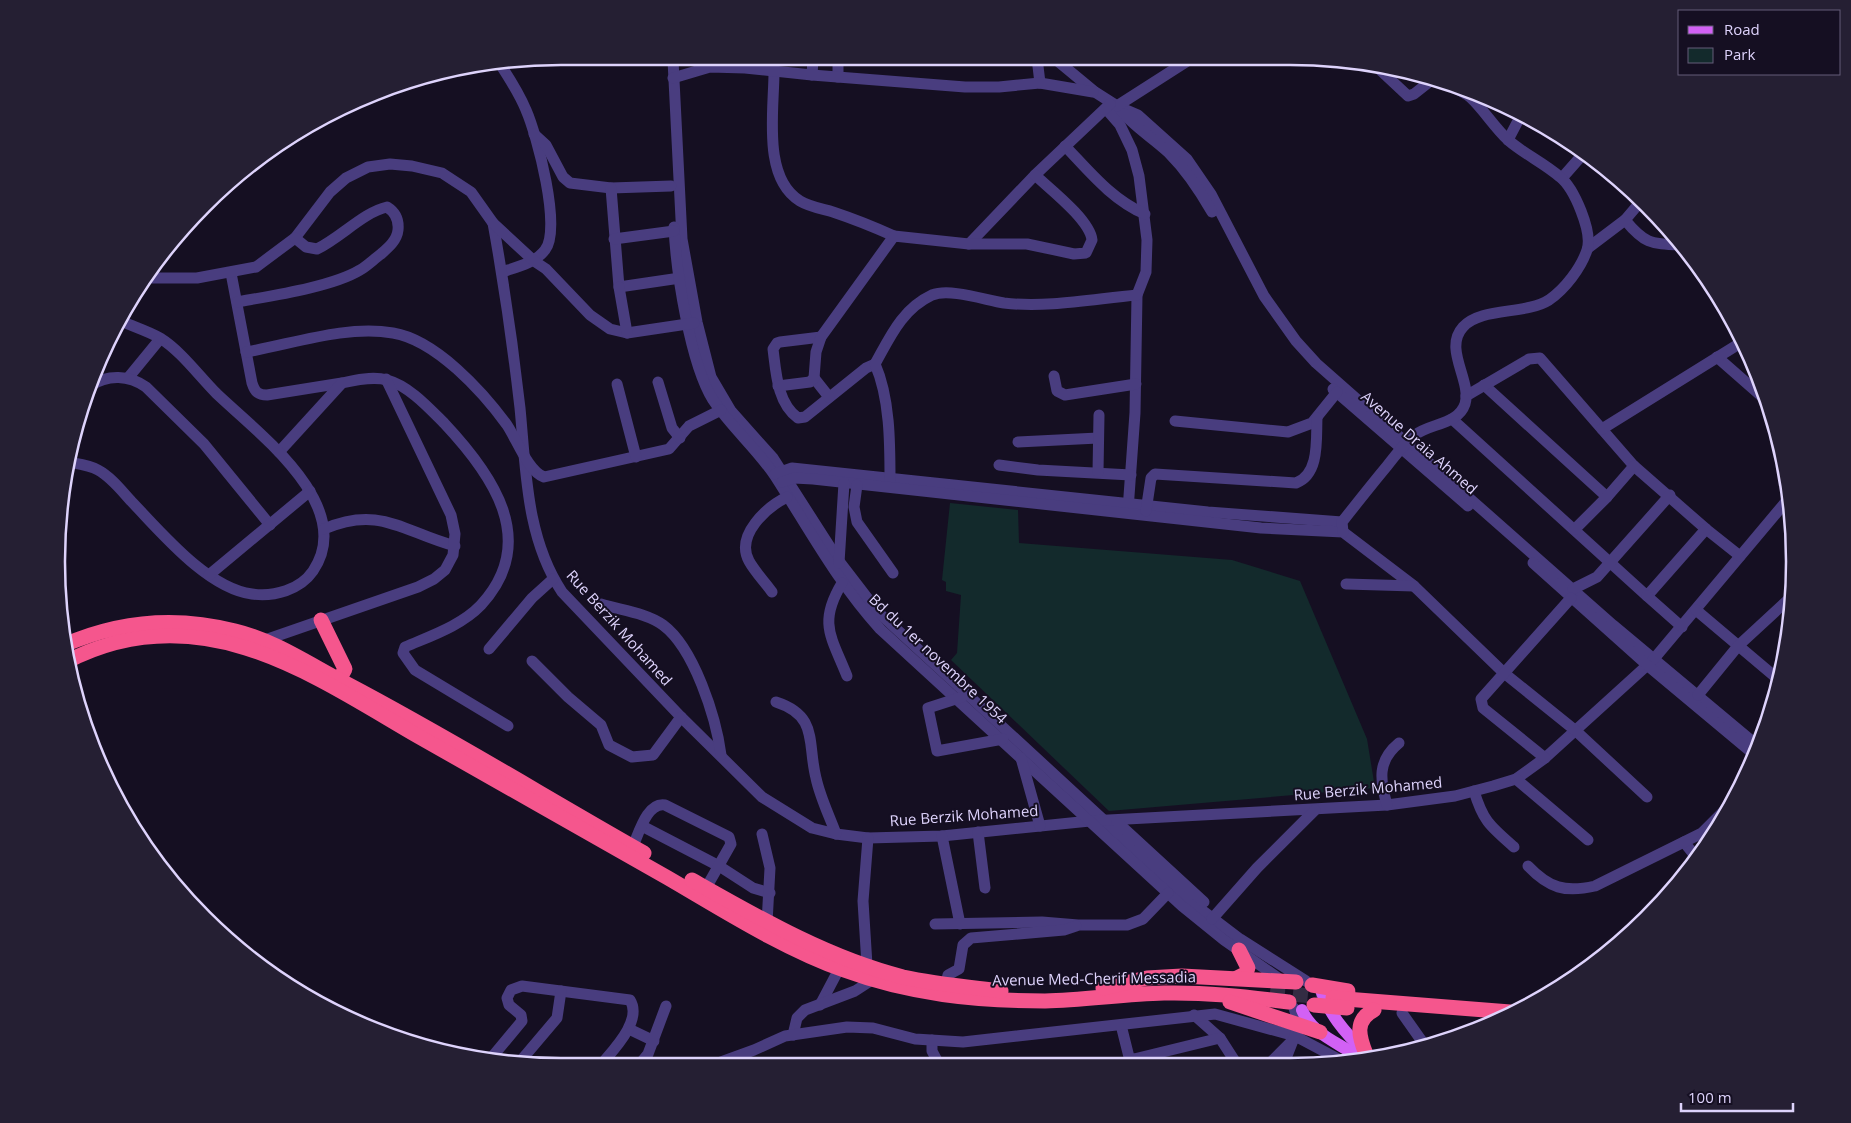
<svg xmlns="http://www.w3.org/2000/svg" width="1851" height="1123" viewBox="0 0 1851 1123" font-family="'Open Sans',sans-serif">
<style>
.green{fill:#132a2c}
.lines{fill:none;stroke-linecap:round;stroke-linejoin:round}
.highway-tunnel{stroke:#332c43;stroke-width:15;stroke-dasharray:15 8;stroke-linecap:butt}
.minor{stroke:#493d7f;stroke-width:11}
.major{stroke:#d261f5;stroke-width:12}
.highway{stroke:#f5568d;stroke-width:15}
.labels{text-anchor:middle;stroke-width:4;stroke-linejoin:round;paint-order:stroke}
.street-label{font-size:15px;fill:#ded3fc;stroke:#150f22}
.rim{fill:none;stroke:#ded3fc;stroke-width:2.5}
</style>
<rect width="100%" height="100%" fill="#150f22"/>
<polygon class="green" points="950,503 1018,510 1019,543 1232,560 1300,581 1367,739 1375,788 1109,811 951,660 957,653 961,595 946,591 946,582 942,580"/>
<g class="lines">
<polyline class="highway-tunnel" points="1270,992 1333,998"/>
<g class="minor">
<polyline points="1037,58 1040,83"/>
<polyline points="1054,58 1095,92 1117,106 1138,115 1187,159 1211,194 1264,296 1296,341 1316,363 1613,625 1759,747"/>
<polyline points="838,59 838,77"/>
<polyline points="673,60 682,239 697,322 711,377 731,411 773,458 839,561 879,613 1198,907 1240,939 1306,981"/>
<path d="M 498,61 C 508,76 519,93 526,110 C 537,135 562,229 545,250 C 535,263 517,267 502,272"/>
<polyline points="1378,68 1408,96 1414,94 1433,79"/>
<path d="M 774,72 C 774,110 762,178 800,201 C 810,207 823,209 833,212 C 854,219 874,227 894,236"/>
<polyline points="812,75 813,59"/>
<polyline points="673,78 710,67 745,68 812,75 965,87 999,87 1040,83 1093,92"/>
<path d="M 1117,106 C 1131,125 1152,137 1169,153 C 1186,170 1200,191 1212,212"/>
<polyline points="1117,106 1192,58"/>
<polyline points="1106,109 1120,125 1132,150 1139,176 1147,240 1146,272 1137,295 1135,413 1128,510"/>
<polyline points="534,134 546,145 563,177 570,183 611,188 671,186"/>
<polyline points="1508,140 1520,117"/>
<path d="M 1065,146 C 1089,171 1112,200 1145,214"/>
<polyline points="1562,178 1584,153"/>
<polyline points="611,188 619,287 680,278"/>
<path d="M 1625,220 C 1644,243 1650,244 1680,245"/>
<path d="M 493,223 C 504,284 513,346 520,408 C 526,470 526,538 562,592 L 681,717 L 762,797 L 812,828 L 836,834 L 868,838 L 942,836 L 1090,821 L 1387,805 L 1455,796 L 1493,786 L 1516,779 L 1545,758 L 1653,660 L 1789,498"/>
<path d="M 674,227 C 676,271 690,363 713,400 C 731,427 757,449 775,476 C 809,529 838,583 880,629 L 1182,906 L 1224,940 L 1284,982"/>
<polyline points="614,239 674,231"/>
<polyline points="969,244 1035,175 1110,104"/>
<polyline points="1588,248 1625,220 1642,200"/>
<path d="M 231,273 L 252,383 C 255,392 258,395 267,395 L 342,383"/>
<polyline points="143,278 197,278 256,267 295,238 330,192 346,178 368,167 390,164 412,166 442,173 471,192 493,223 534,261 546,269 590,315 610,329 627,333 694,323"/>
<polyline points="619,287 627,333"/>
<path d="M 237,302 C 270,296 332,287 360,270 C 367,266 374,259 381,254 C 389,247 397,240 398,230 C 399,220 395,212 387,207 C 364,212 340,238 317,249 L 306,247 L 295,238"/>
<path d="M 821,337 L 780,342 L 777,343 L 773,349 C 776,372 777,403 798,418 L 805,417 L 866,368 L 875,364"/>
<path d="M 246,352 C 293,344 345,325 393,333 C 436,340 483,392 507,425 C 517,440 528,471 544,477 L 669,449 L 689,426 L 721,410"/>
<polyline points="1717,357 1766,400"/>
<polyline points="1054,376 1057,391 1065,395 1136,384"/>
<polyline points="128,378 160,339"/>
<polyline points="814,378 829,397"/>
<polyline points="658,382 672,428 680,438"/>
<polyline points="617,384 636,457"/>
<polyline points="1484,385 1607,497"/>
<path d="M 90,386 C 108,374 129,375 146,387 L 204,444 L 270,525"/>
<path d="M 778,386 L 810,382 L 814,378 L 816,352 L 821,337 L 894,236 L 969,244 L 1027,244 L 1074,254 L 1086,253 L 1092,240 C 1090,220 1050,189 1035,175"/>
<polyline points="1333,389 1468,506"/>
<polyline points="1466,396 1529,359 1540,358 1634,466 1706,529 1740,556"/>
<polyline points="1452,419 1647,596 1706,529"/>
<polyline points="1175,421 1288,432 1312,423 1337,392"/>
<polyline points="1602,429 1742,342"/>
<polyline points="1018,442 1098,438"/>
<path d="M 279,452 L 342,383 C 355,380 373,376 387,380 C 409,386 428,407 444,423 C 492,474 540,541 481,605 C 461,626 430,636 405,647 L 403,653 L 415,670 L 508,726"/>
<path d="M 68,462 C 78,464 89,465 98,470 C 111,477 121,490 131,501 C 161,532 207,588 252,594 C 274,597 300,590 313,571 C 357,506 258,433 217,394 C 199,376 181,351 160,338 C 148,331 134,327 121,321"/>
<polyline points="999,465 1038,470 1131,475"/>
<polyline points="1098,472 1099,415"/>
<polyline points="775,474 792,468 1208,512 1342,522"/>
<path d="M 890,480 C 890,443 890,398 875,364 C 890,337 902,309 932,295 C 950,288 985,300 1004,303 C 1047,308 1093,299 1137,295"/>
<polyline points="782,482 794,478 813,479 1261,528 1343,532 1414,586 1504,673 1576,731 1647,797"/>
<polyline points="857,485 854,507 857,522 893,573"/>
<path d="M 1146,511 L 1151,478 L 1155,474 L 1296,483 C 1320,474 1316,439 1317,418"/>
<path d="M 324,529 C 380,505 403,532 455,546"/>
<polyline points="1575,529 1607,497 1634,466"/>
<path d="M 1343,532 L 1342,522 C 1357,503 1372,484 1387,466 C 1396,455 1404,443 1415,435 C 1430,423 1458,425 1465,404 C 1472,380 1443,349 1463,327 C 1481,307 1525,315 1549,300 C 1565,289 1581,268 1587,250 C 1593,232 1574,188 1560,177 C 1544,163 1524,154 1508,140 C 1494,127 1484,110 1470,97 C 1462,91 1452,87 1444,81"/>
<polyline points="839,563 844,483"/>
<polyline points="1533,563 1647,665 1756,756"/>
<polyline points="209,575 310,491"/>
<path d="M 842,583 C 818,623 831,636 847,676"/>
<polyline points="1346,584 1414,586"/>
<polyline points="1573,589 1597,577 1670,495"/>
<path d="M 772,592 C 765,582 755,572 749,561 C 735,535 767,507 787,497"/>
<polyline points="1647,596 1682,627"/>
<path d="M 601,604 C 620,610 647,613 663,625 C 694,648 716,717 721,755"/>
<polyline points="1696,610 1779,680"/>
<polyline points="265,640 418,587 434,579 445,570 453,555 455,534 451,515 386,379"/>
<polyline points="489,649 532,598 553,579"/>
<polyline points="532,661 568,697 601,725 609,745 632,757 653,755 681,717"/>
<polyline points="1698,695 1738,646 1791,597"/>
<polyline points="962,697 928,708 937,751 1003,739"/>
<path d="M 776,702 C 819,716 807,743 816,778 C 820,797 829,815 836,834"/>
<polyline points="1021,758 1040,826"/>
<polyline points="1545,758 1483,708 1481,699 1571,598"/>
<polyline points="1516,779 1588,840"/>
<path d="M 1474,791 C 1483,821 1490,826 1514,847"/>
<path d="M 1387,805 C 1380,780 1377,761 1399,743"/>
<polyline points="1117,822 1204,902"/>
<polyline points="642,826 719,866 753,888 770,893"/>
<polyline points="978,832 985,888"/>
<polyline points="762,834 770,868 767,923"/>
<polyline points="942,836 960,924"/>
<polyline points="1684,842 1696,857"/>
<path d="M 633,846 C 639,833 647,802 665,805 L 729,837 L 731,844 L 706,888"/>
<path d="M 1528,866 C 1549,888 1565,893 1595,886 L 1702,833 L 1728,807"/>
<polyline points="1212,919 1257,868 1315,810"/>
<polyline points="935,924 1042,922 1078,925 1127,925 1143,919 1168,893"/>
<polyline points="867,965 863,901 868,838"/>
<polyline points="946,984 948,975 959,969 963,945 971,938 1064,930 1076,926"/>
<polyline points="820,1005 839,969"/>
<polyline points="1402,1013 1426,1047"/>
<polyline points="1194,1015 1220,1038 1238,1066"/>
<polyline points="1121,1025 1129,1057 1134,1059 1220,1038"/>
<polyline points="629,1029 654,1041"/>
<polyline points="793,1035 797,1018 805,1010 855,991 872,980"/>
<polyline points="932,1040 932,1051 940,1066"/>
<path d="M 492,1057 L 522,1021 L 521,1015 L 509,1005 L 507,998 L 511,990 L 522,986 L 630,1000 C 643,1021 612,1051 600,1066"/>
<polyline points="518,1064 557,1018 561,991"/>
<polyline points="638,1066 648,1054 666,1006"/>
<polyline points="710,1066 754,1050 785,1036 847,1027 873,1028 915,1039 963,1042 1215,1014 1295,1036 1344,1062"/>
<polyline points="1267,1066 1294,1039"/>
<polyline points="1283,1066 1299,1025 1294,1008"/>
</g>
<g class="major">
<path d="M 1320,987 C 1328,1013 1345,1033 1365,1052"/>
<path d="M 1302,1010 C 1313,1036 1341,1043 1361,1059"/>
</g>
<g class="highway">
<polyline points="321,620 345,669 339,680"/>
<path d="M 64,645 C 119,621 177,616 235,631 C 276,641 310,665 347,684 C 448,737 545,797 644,853"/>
<path d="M 66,662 C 123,632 185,629 246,648 C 306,667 361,703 416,735 C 500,783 584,830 668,878 C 723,910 784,949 844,970 C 909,994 976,1001 1045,1001 C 1085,1000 1124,994 1164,993 C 1206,992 1247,997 1289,1002"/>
<path d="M 692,880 C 759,918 828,958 903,977 C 935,984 969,987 1001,991"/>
<polyline points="1237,978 1245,974 1248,968 1239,950"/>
<polyline points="1312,985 1348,991"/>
<polyline points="1103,988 1147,978 1182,976 1296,982"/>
<polyline points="1333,998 1510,1012"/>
<polyline points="1230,1002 1320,1032"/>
<polyline points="1314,1005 1347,1008"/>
<path d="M 1366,1054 C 1359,1037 1354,1020 1374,1010"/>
</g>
</g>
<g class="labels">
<g class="street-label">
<text transform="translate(1419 443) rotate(41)" y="5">Avenue Draia Ahmed</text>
<text transform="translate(619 628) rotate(48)" y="5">Rue Berzik Mohamed</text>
<text transform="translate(938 659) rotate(43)" y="5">Bd du 1er novembre 1954</text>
<text transform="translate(1368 789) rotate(-5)" y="5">Rue Berzik Mohamed</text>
<text transform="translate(964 816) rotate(-4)" y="5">Rue Berzik Mohamed</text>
<text transform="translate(1094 979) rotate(-1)" y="5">Avenue Med-Cherif Messadia</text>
</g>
</g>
<path d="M0 0H1851V1123H0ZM561 65H1290A496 496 0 0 1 1786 561V562A496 496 0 0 1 1290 1058H561A496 496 0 0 1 65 562V561A496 496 0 0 1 561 65Z" fill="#251f33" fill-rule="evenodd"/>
<path class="rim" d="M561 65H1290A496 496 0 0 1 1786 561V562A496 496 0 0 1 1290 1058H561A496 496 0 0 1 65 562V561A496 496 0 0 1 561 65Z"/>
<rect x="1678" y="10" width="162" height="65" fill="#150f22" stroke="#655d79"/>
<rect x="1688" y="26" width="25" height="8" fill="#d261f5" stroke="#655d79"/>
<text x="1724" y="35" font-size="15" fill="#ded3fc">Road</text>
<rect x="1688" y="48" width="25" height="15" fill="#132a2c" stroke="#655d79"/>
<text x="1724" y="60" font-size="15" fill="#ded3fc">Park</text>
<path d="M1681 1103v8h112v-8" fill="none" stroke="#ded3fc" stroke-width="2.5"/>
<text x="1688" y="1103" font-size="15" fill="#ded3fc" stroke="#150f22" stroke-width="4" paint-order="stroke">100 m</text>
</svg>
